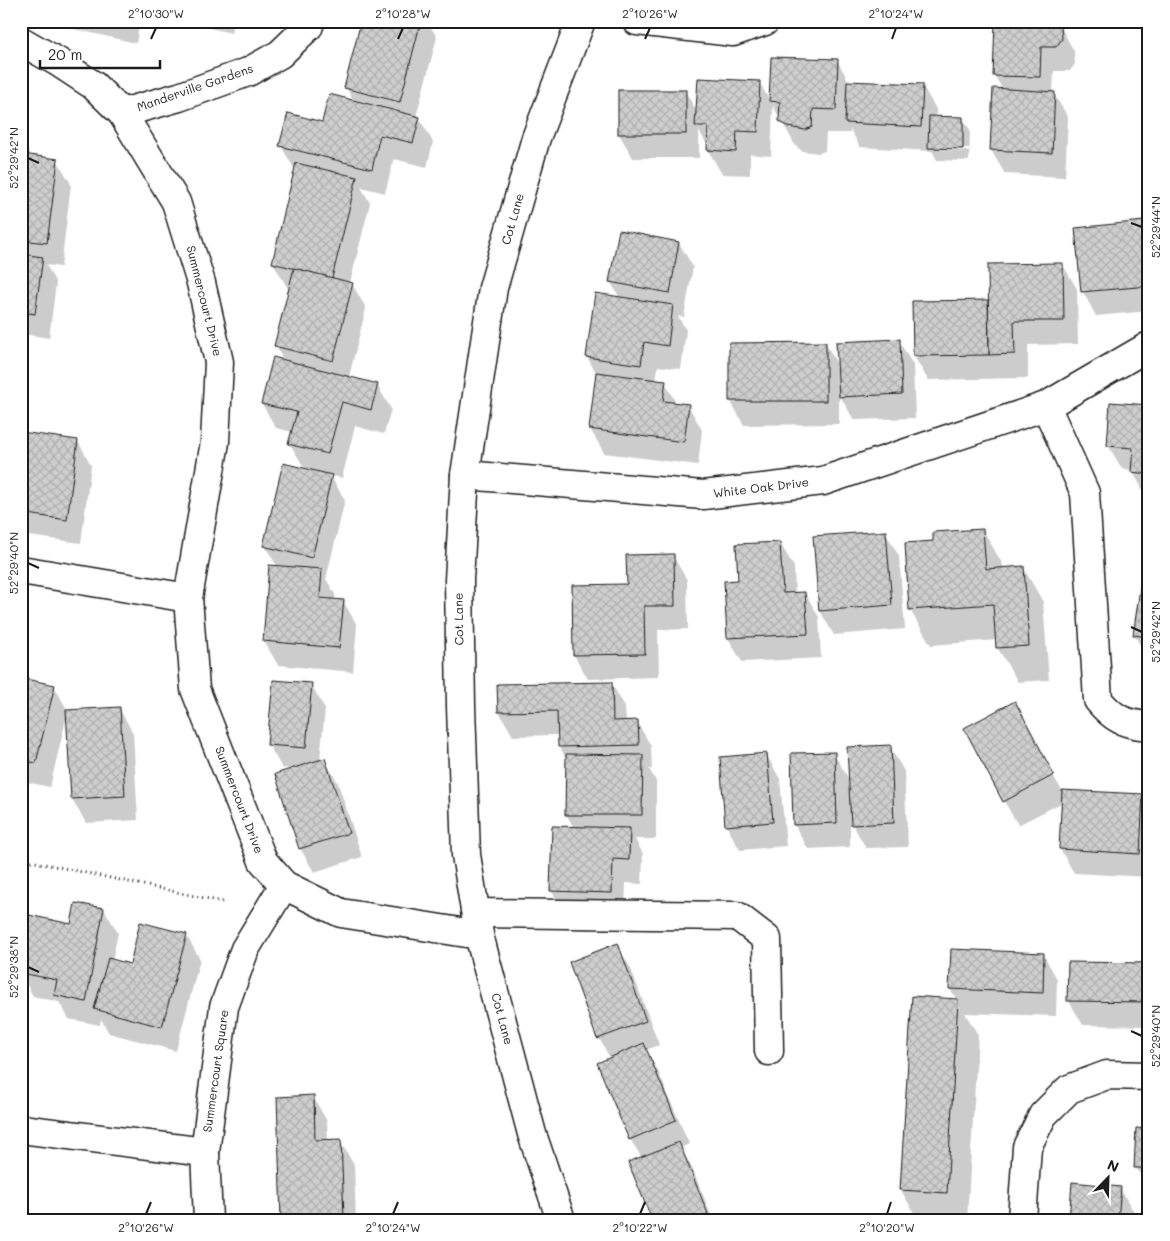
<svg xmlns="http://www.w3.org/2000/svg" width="1170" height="1241" viewBox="0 0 1170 1241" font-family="Mali,sans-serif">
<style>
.shadow{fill:#0003;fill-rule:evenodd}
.building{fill:url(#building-cross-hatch);stroke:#1c1c1c}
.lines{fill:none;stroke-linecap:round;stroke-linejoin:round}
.minor-casing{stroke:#1c1c1c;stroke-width:31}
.path{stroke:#1c1c1c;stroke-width:3;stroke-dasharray:1 4;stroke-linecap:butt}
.minor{stroke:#fff;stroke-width:28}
.ticks{fill:none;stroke:#1c1c1c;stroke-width:2}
.labels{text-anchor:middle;stroke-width:4.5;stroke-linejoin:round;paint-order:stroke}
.street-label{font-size:12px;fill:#1c1c1c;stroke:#fff}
.neatline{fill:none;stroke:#1c1c1c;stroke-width:2}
.ticks-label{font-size:12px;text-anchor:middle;fill:#1c1c1c}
</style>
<defs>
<pattern id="building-cross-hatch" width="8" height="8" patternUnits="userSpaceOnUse" patternTransform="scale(1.25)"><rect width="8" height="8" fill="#cecece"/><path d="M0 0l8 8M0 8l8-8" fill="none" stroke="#b0b0b0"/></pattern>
</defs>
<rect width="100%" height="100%" fill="#fff"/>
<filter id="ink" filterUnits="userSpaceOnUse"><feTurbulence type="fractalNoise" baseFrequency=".02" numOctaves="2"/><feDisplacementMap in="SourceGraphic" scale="10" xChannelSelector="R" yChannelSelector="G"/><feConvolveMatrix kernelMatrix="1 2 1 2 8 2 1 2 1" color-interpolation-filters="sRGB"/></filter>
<g filter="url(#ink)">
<g class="shadow">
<polygon points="66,21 140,21 136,43 69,28"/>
<polygon points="198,21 234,21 231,33 201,26"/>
<polygon points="363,21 449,21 447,28 428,23 437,37 416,117 419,118 433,142 427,167 394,159 385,193 361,187 370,203 350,283 352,284 366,308 349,377 377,385 391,409 384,434 355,426 342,478 330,475 345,500 326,579 335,594 335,600 343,601 357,625 353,672 278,665 264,641 277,566 265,546 305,469 290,444 293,432 276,428 262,404 284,361 276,346 290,288 287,287 273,263 295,170 281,146 323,123 354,102 346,87"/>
<polygon points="1060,26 1074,51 1075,64 1070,71 1054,71 1053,93 1068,117 1065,177 1005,174 991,150 1003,90 994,75"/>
<path d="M 772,58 L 837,60 L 849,82 L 922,85 L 936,109 L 936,117 L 963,118 L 970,130 L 969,161 L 937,160 L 932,151 L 860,147 L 850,129 L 850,133 L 826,133 L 825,151 L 819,153 L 802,151 L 795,145 L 773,106 L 771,156 L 750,154 L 750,175 L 722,174 L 708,150 L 708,146 L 699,131 L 699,158 L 633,158 L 619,134 L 685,91 L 697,112 L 759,82 L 770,101 ZM 935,147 L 969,148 L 969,151 L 935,149 Z"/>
<polygon points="21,141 23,142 32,157 57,160 71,184 61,267 46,265 56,283 49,338 23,334 21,345"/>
<polygon points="1143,223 1149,232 1149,311 1096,316 1083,292"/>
<polygon points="679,243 693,267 684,317 678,316 686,330 681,369 658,366 656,381 665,383 677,404 688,405 702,430 698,465 604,453 590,429 597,374 587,357 620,298 610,281"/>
<polygon points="1063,265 1077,289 1078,344 1028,345 1028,378 928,380 914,356 914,302 990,301"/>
<polygon points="899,341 913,365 915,418 854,420 839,394 839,424 744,425 730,400 825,343 839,367"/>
<polygon points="1149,406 1149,496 1146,496 1132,470 1122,469 1108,445"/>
<polygon points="21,433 78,441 91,465 81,543 21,535"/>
<polygon points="983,530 1003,565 1003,569 1023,567 1043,602 1049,680 1018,682 997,647 997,640 931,645 910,610 935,542"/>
<polygon points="885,532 899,556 905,629 834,635 820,611"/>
<polygon points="780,543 794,567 795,594 805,593 819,617 821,658 742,662 728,638 739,581"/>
<polygon points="673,556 687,580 688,629 658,630 659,677 588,679 574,655 628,585"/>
<polygon points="1149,578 1149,659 1134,635"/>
<polygon points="21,672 26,680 54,686 68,711 119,708 133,733 138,820 86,823 72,799 67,715 50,787 21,781"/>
<polygon points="611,683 625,707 626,722 637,722 651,746 652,769 649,769 656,781 656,839 635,839 643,854 642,884 626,883 625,916 565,914 551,890 574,828 566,814 567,760 559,746 559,735 513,736 499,712"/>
<polygon points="311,684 325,709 320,760 324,759 338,783 362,857 314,872 300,848 292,769 282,768 268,744"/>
<polygon points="890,747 904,771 908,847 866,848 850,820 850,847 808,849 794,824 834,754 850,781"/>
<polygon points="766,754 780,779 786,846 740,850 726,825"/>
<polygon points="1050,770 1062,791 1142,796 1149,807 1149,877 1074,873 1060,849 1063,802 1018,825 1004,801"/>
<polygon points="104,909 118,933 112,961 130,965 186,935 200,959 176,1051 109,1033 101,1019 100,1025 69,1019 59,1002 33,996 22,976 21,978 21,924 26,933 72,925"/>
<polygon points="617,945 631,969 659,1045 646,1050 657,1069 689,1144 681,1148 692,1168 713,1220 653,1220 642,1158 630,1139 610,1058 599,1038"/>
<polygon points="1043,954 1057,979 1056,1016 965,1013 978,1035 967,1220 918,1220 901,1190 913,997 957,1000 950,989"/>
<polygon points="1149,964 1149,1026 1083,1025 1069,1001"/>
<polygon points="313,1097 327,1121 328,1141 340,1141 354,1165 356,1220 282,1220"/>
<polygon points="1149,1130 1149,1190 1136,1167"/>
<polygon points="1120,1188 1134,1212 1133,1220 1070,1220"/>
</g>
<g class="building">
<polygon points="361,21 421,21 400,102 344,88"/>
<polygon points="995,21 1057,21 1061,26 1062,39 1056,47 1041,47 1040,77 993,76"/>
<polygon points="771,57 838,59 836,110 813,109 812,127 805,130 788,127 779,121 780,102 769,101"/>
<polygon points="698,78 760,81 758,132 737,131 736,152 707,150 708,126 695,126"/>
<polygon points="847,81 923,84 921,127 845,123"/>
<polygon points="993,88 1055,92 1052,153 990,150"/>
<rect x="618" y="90" width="68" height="44"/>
<polygon points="329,94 420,117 413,143 380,135 372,169 279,146 288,113 322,122"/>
<polygon points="929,116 963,117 963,149 928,148"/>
<polygon points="21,140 24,140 23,154 58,159 47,243 21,240"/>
<polygon points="296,163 357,177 332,278 272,263"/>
<polygon points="1144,221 1149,273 1149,286 1081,292 1075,228"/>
<polygon points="619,230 679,242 670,293 609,282"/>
<polygon points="21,254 43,257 35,314 21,312"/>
<polygon points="1063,263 1064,321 1014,321 1015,354 989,355 988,264"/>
<polygon points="294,268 353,283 333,361 274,346"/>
<polygon points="595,293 673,305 668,346 644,342 641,365 586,357"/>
<polygon points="988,300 989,355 913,356 912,301"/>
<polygon points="900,339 902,394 839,397 836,342"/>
<polygon points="826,342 826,401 729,401 729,343"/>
<polygon points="273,357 378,384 371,410 342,402 328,454 288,444 297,412 261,404"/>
<polygon points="596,372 666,381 663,401 689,404 684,442 589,429"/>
<polygon points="1110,402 1149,405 1149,474 1131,472 1133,448 1107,446"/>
<polygon points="21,432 78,440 67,520 21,513"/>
<polygon points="283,463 332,475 312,558 263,546"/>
<polygon points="1149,517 1149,564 1144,563"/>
<polygon points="983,529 986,569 1024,566 1029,646 996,648 993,604 909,610 905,543 933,541 933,532"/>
<polygon points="886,531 892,605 819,611 813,536"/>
<polygon points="780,542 783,593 805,592 808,634 727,638 724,581 738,580 736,544"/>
<polygon points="674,554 675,606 644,606 645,654 573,655 572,585 627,584 626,555"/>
<polygon points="269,565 322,569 320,598 344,600 339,648 263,641"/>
<polygon points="1142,575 1149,576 1149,637 1133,635"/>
<polygon points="21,678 55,685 36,763 21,760"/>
<polygon points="273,680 312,683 306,748 267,745"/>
<polygon points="612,682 613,721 638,720 639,745 558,747 557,711 498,712 497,684"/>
<polygon points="1015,701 1054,775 1003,802 964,728"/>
<polygon points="120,707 125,796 71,799 66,710"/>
<polygon points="891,745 894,823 851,825 847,747"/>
<polygon points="835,752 837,823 793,825 791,753"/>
<polygon points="767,753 773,822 725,826 720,757"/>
<polygon points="566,754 643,755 642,815 565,815"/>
<polygon points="325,758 349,833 299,849 275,774"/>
<polygon points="1062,790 1143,794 1140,854 1059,849"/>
<polygon points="552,826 630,828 629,860 613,859 612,893 550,891"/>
<polygon points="75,903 104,908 86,1002 54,995 57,980 21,973 21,954 29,915 71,924"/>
<polygon points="140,922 187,934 162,1027 94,1009 108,958 130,964"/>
<polygon points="618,943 646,1021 597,1039 569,962"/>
<polygon points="951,949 1044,953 1043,993 949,989"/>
<polygon points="1068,962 1149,963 1149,1002 1067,1001"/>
<polygon points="912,996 958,999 947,1193 900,1190"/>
<polygon points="644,1043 676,1120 629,1140 597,1063"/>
<polygon points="314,1095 315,1140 341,1139 344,1218 281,1220 277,1097"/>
<polygon points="1136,1128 1149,1129 1149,1168 1134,1168"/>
<polygon points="679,1142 708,1214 695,1220 652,1220 628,1162"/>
<polygon points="1072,1182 1121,1187 1118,1220 1069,1220"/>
<polygon points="344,1218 344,1220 296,1220"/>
</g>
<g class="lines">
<g class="minor-casing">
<g id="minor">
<polyline points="637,21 733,32 765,21"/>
<polyline points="21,41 58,62 93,85 122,113 176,202 201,283 219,362 215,442 188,598 195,689 263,861 284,885 341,913 479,935"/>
<polyline points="122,113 179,97 248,72 280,54 309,26 310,21"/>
<path d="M 1046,406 L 1085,493 L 1098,700 C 1114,719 1124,724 1149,726"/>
<polyline points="465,475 703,495 823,481 1046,406 1149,346"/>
<polyline points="21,570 188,598"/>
<polyline points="476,913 737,916 767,939 769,1051"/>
<polyline points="21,1129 205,1152"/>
<polyline points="208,1220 205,1152 224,1007 245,949 284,885"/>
<polyline points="561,1220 532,1134 479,935 466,855 461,706 459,580 465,475 493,288 536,138 581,21"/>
<polyline points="1022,1220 1027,1147 1043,1115 1069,1089 1107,1075 1149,1076"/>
</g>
</g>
<polyline class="path" points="21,859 223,902"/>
<use href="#minor" class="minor"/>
</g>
</g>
<path class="ticks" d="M 151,39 L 156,28M 398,39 L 403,28M 645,39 L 650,28M 892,39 L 896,28M 28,158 L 39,163M 1131,223 L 1142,227M 28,563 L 39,568M 1131,627 L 1142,632M 28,967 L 39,972M 1131,1031 L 1142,1036M 146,1214 L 151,1202M 393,1214 L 398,1202M 640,1214 L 645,1202M 887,1214 L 891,1202"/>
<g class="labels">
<g class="street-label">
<text transform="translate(195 88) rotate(-19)" y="4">Manderville Gardens</text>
<text transform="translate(513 219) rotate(-74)" y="4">Cot Lane</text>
<text transform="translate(204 301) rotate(76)" y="4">Summercourt Drive</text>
<text transform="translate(761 488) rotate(-7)" y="4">White Oak Drive</text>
<text transform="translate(459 619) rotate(-91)" y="4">Cot Lane</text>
<text transform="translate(239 800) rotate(69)" y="4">Summercourt Drive</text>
<text transform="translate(502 1019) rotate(75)" y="4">Cot Lane</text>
<text transform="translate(216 1071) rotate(-82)" y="4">Summercourt Square</text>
</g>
</g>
<rect width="1170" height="1241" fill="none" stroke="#fff" stroke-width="55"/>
<g transform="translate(1108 1178) rotate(23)" stroke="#ffffff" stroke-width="4" paint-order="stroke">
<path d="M0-4L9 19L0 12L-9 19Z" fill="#1c1c1c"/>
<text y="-8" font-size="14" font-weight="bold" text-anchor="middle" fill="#1c1c1c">N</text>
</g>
<path d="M40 60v8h120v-8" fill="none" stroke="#1c1c1c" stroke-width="2.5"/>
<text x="48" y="60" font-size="15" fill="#1c1c1c" stroke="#ffffff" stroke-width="4" paint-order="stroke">20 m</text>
<rect x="28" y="28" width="1114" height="1186" class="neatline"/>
<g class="ticks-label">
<text x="156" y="18">2°10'30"W</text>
<text x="403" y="18">2°10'28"W</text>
<text x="650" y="18">2°10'26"W</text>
<text x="896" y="18">2°10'24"W</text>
<text transform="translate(14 158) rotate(-90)" y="4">52°29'42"N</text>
<text transform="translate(1156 227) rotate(-90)" y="4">52°29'44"N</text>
<text transform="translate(14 563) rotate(-90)" y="4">52°29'40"N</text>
<text transform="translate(1156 632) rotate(-90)" y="4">52°29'42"N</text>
<text transform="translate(14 967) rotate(-90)" y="4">52°29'38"N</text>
<text transform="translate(1156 1036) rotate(-90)" y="4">52°29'40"N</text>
<text x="146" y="1232">2°10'26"W</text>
<text x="393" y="1232">2°10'24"W</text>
<text x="640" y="1232">2°10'22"W</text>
<text x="887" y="1232">2°10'20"W</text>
</g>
</svg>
